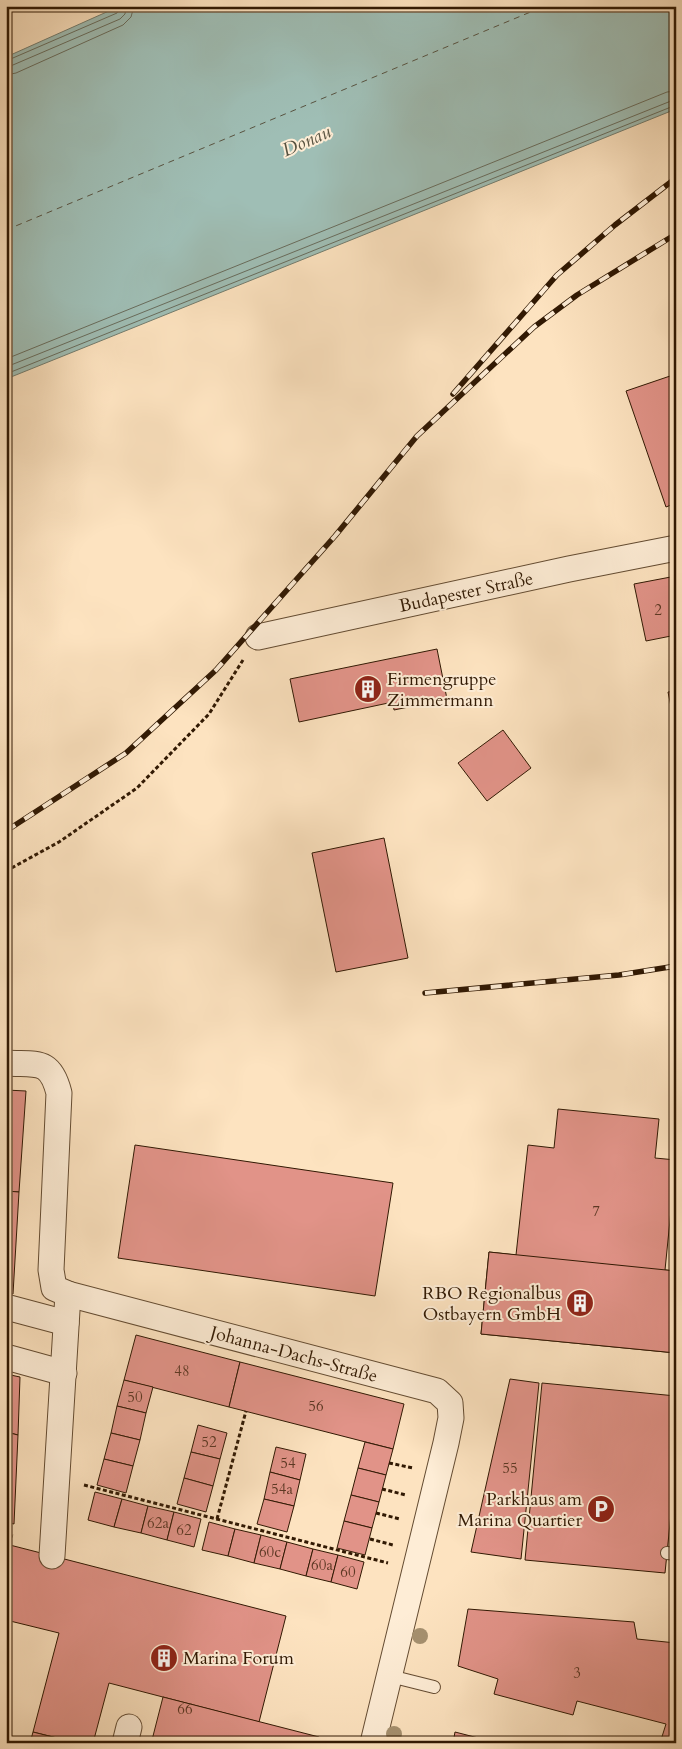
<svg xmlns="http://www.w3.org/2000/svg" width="682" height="1749" viewBox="0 0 682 1749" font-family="Cardo,serif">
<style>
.water{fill:#9fbeb5;stroke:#737c6e}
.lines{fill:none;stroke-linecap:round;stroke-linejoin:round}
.shore{stroke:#686c5c;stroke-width:1}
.ferry{stroke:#585341;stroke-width:1;stroke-dasharray:6 5;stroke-linecap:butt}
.building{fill:#e19388;stroke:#311903}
.lane-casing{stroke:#644c32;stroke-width:14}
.street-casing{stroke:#644c32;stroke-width:27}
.path{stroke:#311903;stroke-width:3;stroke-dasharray:4 2.5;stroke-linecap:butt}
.lane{stroke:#feedd6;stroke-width:12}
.street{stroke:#feedd6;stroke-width:25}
.rail-casing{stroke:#311903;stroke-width:5.5}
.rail{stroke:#feedd6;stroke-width:4;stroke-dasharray:11;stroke-linecap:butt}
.tree{fill:#a5906f}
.labels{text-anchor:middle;stroke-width:4;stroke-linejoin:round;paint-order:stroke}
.number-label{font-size:15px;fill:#5d3824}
.street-label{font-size:18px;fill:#311903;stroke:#feedd6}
.poi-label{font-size:18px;fill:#311903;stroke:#feedd6;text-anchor:start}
.water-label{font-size:19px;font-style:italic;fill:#585341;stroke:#feedd6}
</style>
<rect width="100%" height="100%" fill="#fde3c0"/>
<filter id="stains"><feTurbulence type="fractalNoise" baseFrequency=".004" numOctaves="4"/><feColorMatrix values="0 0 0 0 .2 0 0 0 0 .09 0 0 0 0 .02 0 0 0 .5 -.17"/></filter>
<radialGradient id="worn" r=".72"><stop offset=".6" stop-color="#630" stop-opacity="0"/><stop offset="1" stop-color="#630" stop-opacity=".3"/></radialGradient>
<polygon class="water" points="120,6 676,6 676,109 6,379 6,57"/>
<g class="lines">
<g class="shore">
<polyline points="6,61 117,13 120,6"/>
<polyline points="6,68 120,19 125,14 126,6"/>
<polyline points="6,75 16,73 123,25 131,17 134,6"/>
<polyline points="6,359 667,92 676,91"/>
<polyline points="6,367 676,99"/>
<polyline points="6,374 676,105"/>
</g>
<polyline class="ferry" points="6,230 545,6"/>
</g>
<g class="building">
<polygon points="676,374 676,503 666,507 626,391"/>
<polygon points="676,576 676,635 646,641 634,584"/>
<polygon points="437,649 447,699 394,710 393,702 299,722 290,679"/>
<polygon points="676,691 676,731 668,692"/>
<polygon points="503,730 531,768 487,801 458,763"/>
<polygon points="384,838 408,958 336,972 312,853"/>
<polygon points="6,1090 26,1091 19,1192 6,1191"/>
<polygon points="558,1109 659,1119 655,1158 676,1160 665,1270 676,1271 676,1353 481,1334 489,1252 516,1255 528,1145 554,1148"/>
<polygon points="135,1145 393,1183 375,1296 118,1258"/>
<polygon points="6,1191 19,1192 13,1294 6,1292"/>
<polygon points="489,1252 676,1271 676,1353 481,1334"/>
<polygon points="136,1335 240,1362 229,1407 124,1380"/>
<polygon points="240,1362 404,1404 393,1449 229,1407"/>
<polygon points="6,1374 20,1377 18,1435 6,1432"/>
<polygon points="510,1379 539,1383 521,1559 471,1552"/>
<polygon points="124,1380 153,1387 146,1413 117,1406"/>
<polygon points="542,1383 676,1396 676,1464 665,1573 525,1560"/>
<polygon points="117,1406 146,1413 140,1440 111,1433"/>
<polygon points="198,1425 227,1433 220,1459 191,1452"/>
<polygon points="6,1432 18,1435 14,1524 6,1522"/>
<polygon points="111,1433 140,1440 133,1466 104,1459"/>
<polygon points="365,1442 393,1449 386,1475 358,1468"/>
<polygon points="276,1447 306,1454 300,1480 270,1472"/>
<polygon points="191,1452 220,1459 213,1486 184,1478"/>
<polygon points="104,1459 133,1466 126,1493 97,1485"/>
<polygon points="358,1468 386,1475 379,1502 351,1495"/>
<polygon points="270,1472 300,1480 294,1506 264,1499"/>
<polygon points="184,1478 213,1486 206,1512 177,1504"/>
<polygon points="95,1492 122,1499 114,1527 88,1520"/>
<polygon points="351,1495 379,1502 372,1528 344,1521"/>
<polygon points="122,1499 148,1506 141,1533 114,1527"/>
<polygon points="264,1499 294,1506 287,1532 257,1524"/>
<polygon points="148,1506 174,1512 167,1540 141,1533"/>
<polygon points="174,1512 201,1519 194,1547 167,1540"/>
<polygon points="344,1521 372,1528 365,1555 337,1548"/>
<polygon points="209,1522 235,1529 228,1556 202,1550"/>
<polygon points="235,1529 261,1535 254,1563 228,1556"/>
<polygon points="261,1535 287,1542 280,1569 254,1563"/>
<polygon points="287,1542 313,1549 306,1576 280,1569"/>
<polygon points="6,1544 286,1616 259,1722 109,1683 93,1743 77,1743 33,1732 59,1633 6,1620"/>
<polygon points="313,1549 338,1555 331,1582 306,1576"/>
<polygon points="338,1555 364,1562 357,1589 331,1582"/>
<polygon points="468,1609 634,1622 637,1639 676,1643 676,1743 660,1743 666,1724 577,1701 573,1715 494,1694 498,1679 458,1666"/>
<polygon points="163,1697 319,1737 318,1743 162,1743 152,1740"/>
<polygon points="33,1732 77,1743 30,1743"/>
<polygon points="455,1732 498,1743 453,1743"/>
</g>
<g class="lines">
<g class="lane-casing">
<g id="lane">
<polyline points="667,1553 676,1554"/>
<polyline points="390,1676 434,1687"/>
</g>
</g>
<g class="street-casing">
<g id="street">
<polyline points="258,637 569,569 676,548"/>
<path d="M 6,1063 C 37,1065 50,1058 59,1093 L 51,1270 L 54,1288 L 68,1294 L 437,1391 L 450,1403 L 451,1418 L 446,1443 L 373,1743"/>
<polyline points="6,1307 66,1323"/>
<polyline points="6,1357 64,1373"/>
<polyline points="52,1556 68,1294"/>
<polyline points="125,1743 129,1727"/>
</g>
</g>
<g class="path">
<polyline points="6,871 59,842 137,788 209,714 243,660"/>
<polyline points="389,1463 413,1468"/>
<polyline points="84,1485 388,1563"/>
<polyline points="382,1489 406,1495"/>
<polyline points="376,1513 400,1519"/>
<polyline points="217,1519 246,1411"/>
<polyline points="6,1535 13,1536"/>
<polyline points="370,1539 393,1545"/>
</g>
<use href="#lane" class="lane"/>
<use href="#street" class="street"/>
<g class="rail-casing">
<g id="rail">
<polyline points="453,394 557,275 615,225 676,178"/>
<polyline points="6,831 126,753 216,670 335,536 417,436 534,327 577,295 676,234"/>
<polyline points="425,993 619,975 676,966"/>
<polyline points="674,1057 676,1057"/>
</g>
</g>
<use href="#rail" class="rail"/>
</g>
<g class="tree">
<circle cx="420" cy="1636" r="8"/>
<circle cx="394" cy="1734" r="8"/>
</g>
<defs>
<g id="building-disc" transform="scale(1.4375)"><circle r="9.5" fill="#8f2418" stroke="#feedd6"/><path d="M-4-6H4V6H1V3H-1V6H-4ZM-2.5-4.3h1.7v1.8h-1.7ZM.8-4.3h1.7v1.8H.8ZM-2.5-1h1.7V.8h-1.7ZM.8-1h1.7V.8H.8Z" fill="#fff"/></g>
<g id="parking-disc" transform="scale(1.4375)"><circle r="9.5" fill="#8f2418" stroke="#feedd6"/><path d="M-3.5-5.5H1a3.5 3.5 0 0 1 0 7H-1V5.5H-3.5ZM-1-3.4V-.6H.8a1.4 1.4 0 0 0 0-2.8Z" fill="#fff"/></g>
</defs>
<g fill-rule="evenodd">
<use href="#building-disc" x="368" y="689"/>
<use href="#building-disc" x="580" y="1303"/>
<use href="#parking-disc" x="601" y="1509"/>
<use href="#building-disc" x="164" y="1658"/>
</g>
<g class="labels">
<g class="number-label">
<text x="658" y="615">2</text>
<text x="596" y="1216">7</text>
<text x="182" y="1376">48</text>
<text x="135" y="1402">50</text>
<text x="316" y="1411">56</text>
<text x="209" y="1447">52</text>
<text x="288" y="1468">54</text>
<text x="510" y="1473">55</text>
<text x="282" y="1494">54a</text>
<text x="158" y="1528">62a</text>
<text x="184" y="1535">62</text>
<text x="270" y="1557">60c</text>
<text x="322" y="1570">60a</text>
<text x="348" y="1577">60</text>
<text x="577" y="1678">3</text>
<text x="185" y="1714">66</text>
</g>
<g class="street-label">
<text transform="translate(466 592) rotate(-12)" y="6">Budapester Straße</text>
<text transform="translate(294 1354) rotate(15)" y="6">Johanna-Dachs-Straße</text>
</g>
<g class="poi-label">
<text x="387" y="685">Firmengruppe<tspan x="387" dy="21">Zimmermann</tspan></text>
<text x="561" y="1299" text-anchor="end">RBO Regionalbus<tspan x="561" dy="21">Ostbayern GmbH</tspan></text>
<text x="582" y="1505" text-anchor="end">Parkhaus am<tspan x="582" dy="21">Marina Quartier</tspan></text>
<text x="183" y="1664">Marina Forum</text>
</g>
<g class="water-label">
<text transform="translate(306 140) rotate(-24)" y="7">Donau</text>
</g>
</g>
<rect width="682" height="1749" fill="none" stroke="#fde3c0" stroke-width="25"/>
<rect x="8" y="8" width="667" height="1734" fill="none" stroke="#311903" stroke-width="2.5"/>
<rect x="12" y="12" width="657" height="1724" fill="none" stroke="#311903"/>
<rect width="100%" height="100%" filter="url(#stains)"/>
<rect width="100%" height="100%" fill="url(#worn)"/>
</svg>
